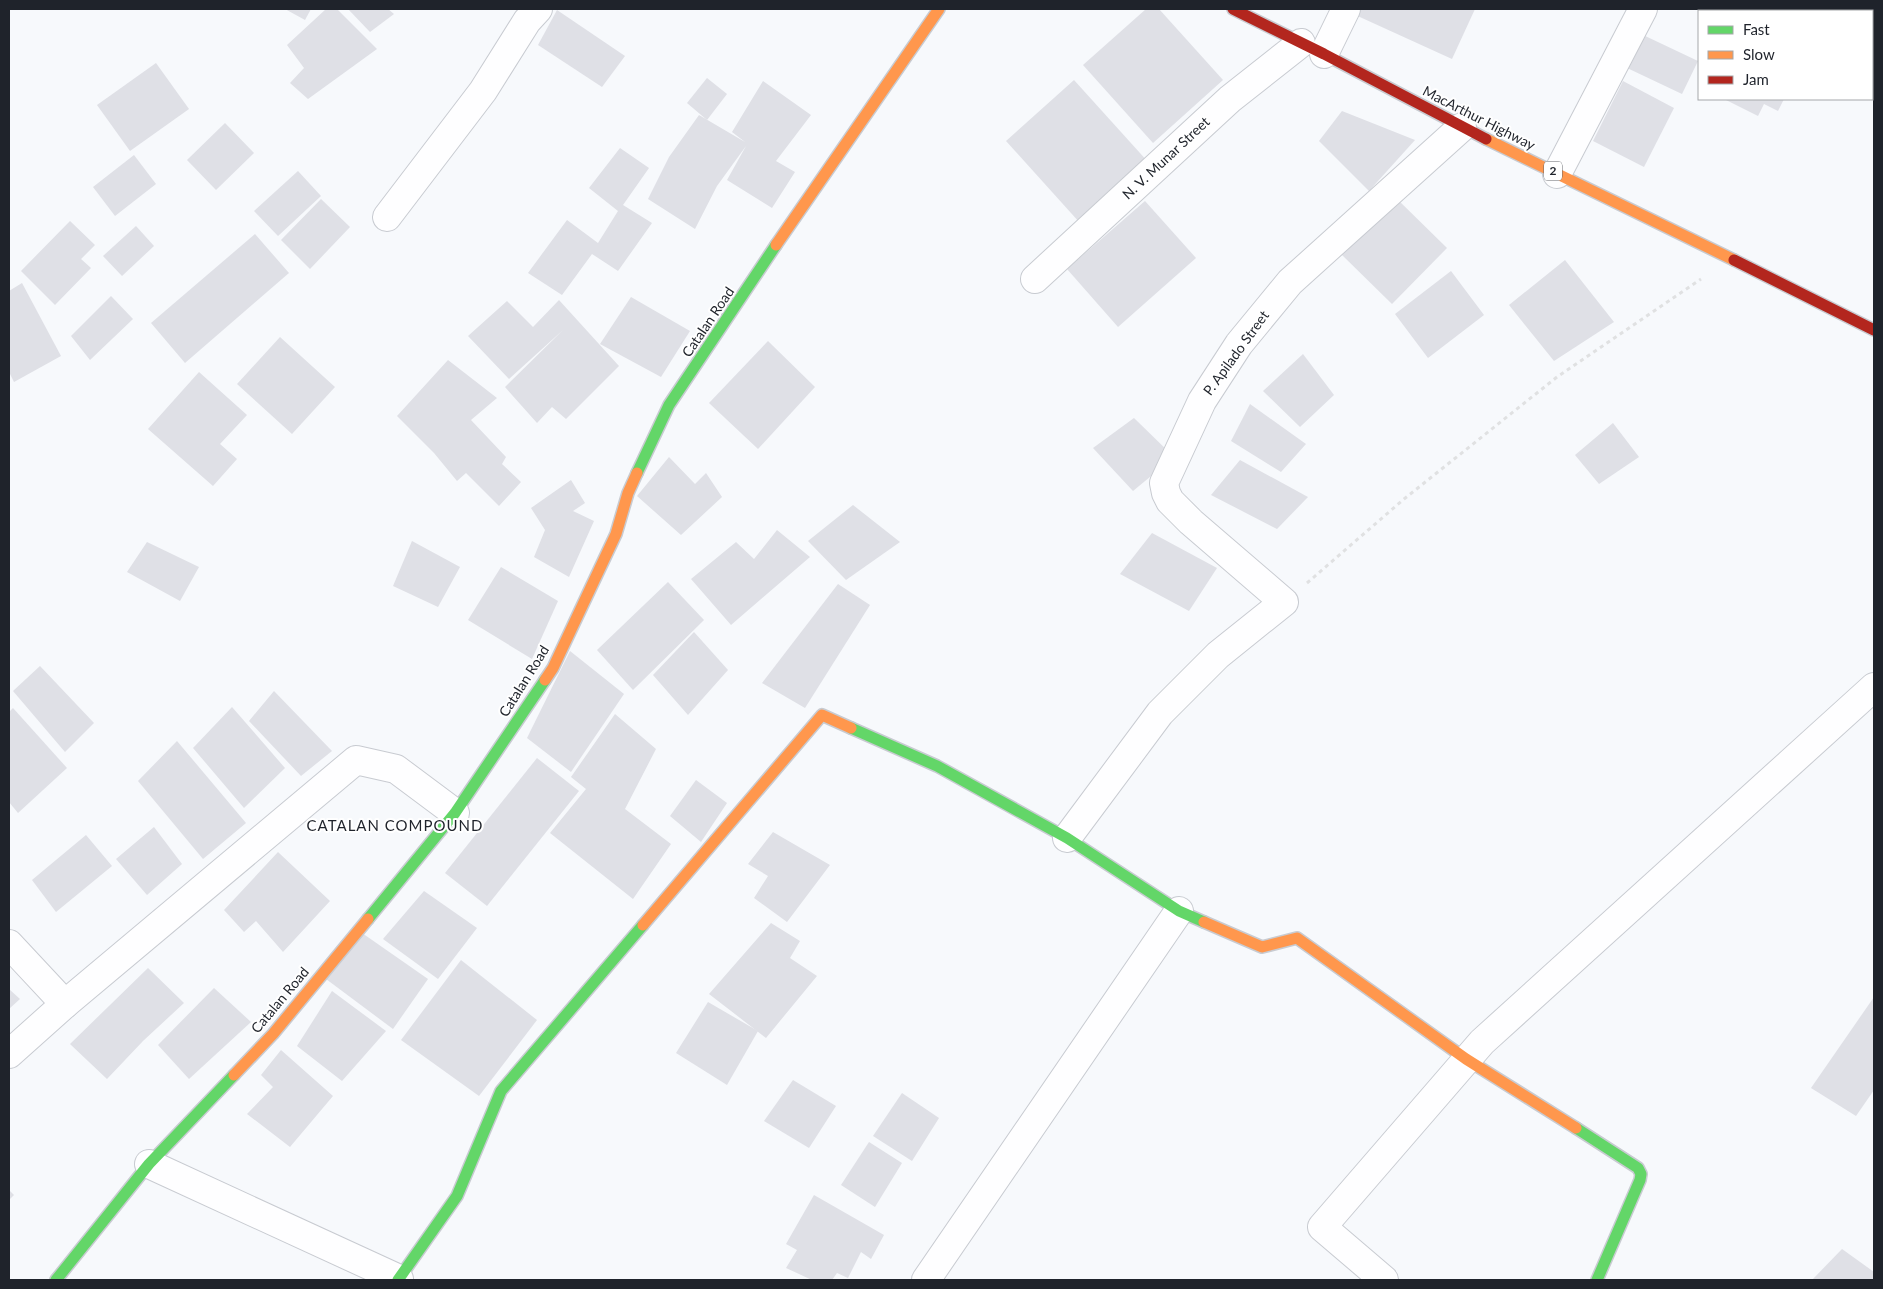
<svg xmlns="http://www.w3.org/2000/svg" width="1883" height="1289" viewBox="0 0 1883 1289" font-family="Lato,sans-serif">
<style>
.building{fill:#dfe0e6}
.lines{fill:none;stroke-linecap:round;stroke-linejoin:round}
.street-casing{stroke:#c8cbd1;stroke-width:30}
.fast-casing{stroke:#c8cbd1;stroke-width:14}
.slow-casing{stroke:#c8cbd1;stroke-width:14}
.jam-casing{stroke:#c8cbd1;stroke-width:14}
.path{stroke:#e0e1e2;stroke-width:3;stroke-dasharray:4 4;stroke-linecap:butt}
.street{stroke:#fefeff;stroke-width:28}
.fast{stroke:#63d668;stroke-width:11}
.slow{stroke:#ff974d;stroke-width:11}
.jam{stroke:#b3261e;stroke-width:11}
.labels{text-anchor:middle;stroke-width:4;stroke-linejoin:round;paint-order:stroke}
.shield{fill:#fff;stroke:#62656b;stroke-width:1}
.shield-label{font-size:12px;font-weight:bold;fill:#1f232b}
.street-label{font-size:14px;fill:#1f232b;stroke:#fff}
.neighbourhood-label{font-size:15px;letter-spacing:1px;fill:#1f232b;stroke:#fff}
</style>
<rect width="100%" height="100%" fill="#f7f9fc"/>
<g class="building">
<polygon points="285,9 311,9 305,20"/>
<polygon points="326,9 337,9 377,49 308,99 290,83 304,68 287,45"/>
<polygon points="348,9 388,9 394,14 370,32"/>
<polygon points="1146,9 1159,9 1223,80 1153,143 1083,65"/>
<polygon points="1353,9 1475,9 1452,59 1351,13"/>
<polygon points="557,10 625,56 602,87 538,45"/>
<polygon points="1641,34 1698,61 1682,94 1625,67"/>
<polygon points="156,63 189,109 130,151 97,105"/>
<polygon points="1874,63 1874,89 1872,88 1872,68"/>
<polygon points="707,78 727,94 707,120 687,103"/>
<polygon points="1074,80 1149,163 1080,223 1006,141"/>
<polygon points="763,81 811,115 776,161 795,172 772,208 727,180 746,146 717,186 695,229 648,199 669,157 699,115 745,142 732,132"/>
<polygon points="1623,81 1674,108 1644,167 1593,141"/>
<polygon points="1724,99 1784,99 1778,111 1764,104 1758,116"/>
<polygon points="1342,111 1415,140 1369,191 1319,141"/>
<polygon points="225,123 254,153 216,190 187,160"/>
<polygon points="620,148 649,168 623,205 652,223 618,271 592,254 562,295 528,273 567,220 598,243 618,211 589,188"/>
<polygon points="134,155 156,184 115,216 93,187"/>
<polygon points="298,171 321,196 278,236 254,211"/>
<polygon points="1396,198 1447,248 1392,304 1341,254"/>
<polygon points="321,199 350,227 310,269 281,240"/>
<polygon points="1145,201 1196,258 1118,327 1067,269"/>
<polygon points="70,221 95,245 81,259 91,268 55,305 21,271"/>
<polygon points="136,226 154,246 122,276 103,256"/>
<polygon points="255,234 289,273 185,363 151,323"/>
<polygon points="1565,260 1614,322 1554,361 1509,305"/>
<polygon points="1451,271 1484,315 1428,358 1395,314"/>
<polygon points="22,283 61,356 14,382 9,372 9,291"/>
<polygon points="111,296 133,319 90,360 71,336"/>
<polygon points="631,297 690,331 661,377 600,344"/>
<polygon points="559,300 619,366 566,419 552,407 537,423 505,387 563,330 509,379 468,336 507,301 533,327"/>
<polygon points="280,337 335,387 292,434 237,384"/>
<polygon points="768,341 815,387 758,449 709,403"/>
<polygon points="1303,354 1334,395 1300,427 1263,391"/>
<polygon points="448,360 497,398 471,420 506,457 502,464 521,482 499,506 466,473 457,481 434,453 397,416"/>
<polygon points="199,372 247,415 220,444 237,459 213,486 148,429"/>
<polygon points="1250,404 1306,444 1281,472 1231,441"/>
<polygon points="1134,418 1174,457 1133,491 1093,448"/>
<polygon points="1613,423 1639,457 1599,484 1575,455"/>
<polygon points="669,457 695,484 706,473 722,497 681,535 637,496"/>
<polygon points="1240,460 1308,497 1277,529 1211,495"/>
<polygon points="571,480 585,503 573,511 594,521 569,577 534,557 545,530 531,508"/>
<polygon points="853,505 900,542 846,580 808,541"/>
<polygon points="777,530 810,557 731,625 691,579 736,542 754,559"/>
<polygon points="1152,533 1217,568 1189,611 1120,574"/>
<polygon points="412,541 460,567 438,607 393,586"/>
<polygon points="147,542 199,567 180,601 127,572"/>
<polygon points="501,567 558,601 532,659 468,620"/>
<polygon points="668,582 704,620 633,690 597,650"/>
<polygon points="838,584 870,605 805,708 762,683"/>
<polygon points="694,632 728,670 688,715 653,675"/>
<polygon points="570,651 624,694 571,772 527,738"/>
<polygon points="40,666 94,723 65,752 13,691"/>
<polygon points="274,691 332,751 301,776 249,721"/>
<polygon points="232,707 285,768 244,808 193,748"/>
<polygon points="13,708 67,768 18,813 9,802 9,712"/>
<polygon points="615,714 656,749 625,809 671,844 633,899 550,833 586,789 571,777"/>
<polygon points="177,741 246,823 203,859 138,781"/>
<polygon points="537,758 579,791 487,906 445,873"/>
<polygon points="696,780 727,803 701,842 670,816"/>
<polygon points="154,827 182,864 147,895 116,859"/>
<polygon points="773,832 830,865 787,922 754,898 768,876 748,864"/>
<polygon points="86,835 112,866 56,912 32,880"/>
<polygon points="278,852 330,901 283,952 256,921 244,932 224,910"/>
<polygon points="424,891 477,928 438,979 383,939"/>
<polygon points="771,923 800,941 790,958 817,976 766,1038 709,994"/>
<polygon points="362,933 428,979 393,1029 326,979"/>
<polygon points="461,960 537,1020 479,1096 401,1040"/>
<polygon points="148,968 184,1003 143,1041 107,1079 70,1044"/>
<polygon points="214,988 251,1022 189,1079 158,1045"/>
<polygon points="9,989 20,999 9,1009"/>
<polygon points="332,991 386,1031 342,1081 297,1046"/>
<polygon points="1874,997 1874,1090 1856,1116 1811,1088"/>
<polygon points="708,1002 758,1031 727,1085 676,1053"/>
<polygon points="281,1050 333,1096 290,1147 247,1114 273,1087 261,1075"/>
<polygon points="793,1080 836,1106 809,1148 764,1121"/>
<polygon points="902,1093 939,1118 912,1161 873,1136"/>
<polygon points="869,1142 902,1163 875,1207 841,1185"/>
<polygon points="9,1190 14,1195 9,1200"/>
<polygon points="814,1195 884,1235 871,1259 861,1252 848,1278 837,1273 832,1280 812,1280 786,1268 797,1250 786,1244"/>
<polygon points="1842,1249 1874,1272 1874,1280 1812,1280"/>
</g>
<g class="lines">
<g class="street-casing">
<g id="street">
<polyline points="1324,54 1346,9"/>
<polyline points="1557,174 1643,9"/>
<polyline points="387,217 483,91 527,21 538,9"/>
<polyline points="1035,279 1230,99 1301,43"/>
<polyline points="1067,838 1160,713 1218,655 1284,602 1191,522 1170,501 1166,493 1164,483 1202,401 1239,344 1290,282 1462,127"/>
<polyline points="9,944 65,1004"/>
<polyline points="9,1054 65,1004 356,760 396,769 455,813"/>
<polyline points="149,1164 399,1279"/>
<polyline points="926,1280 1179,911"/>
<polyline points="1384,1280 1322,1227 1482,1042 1874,687"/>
</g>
</g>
<g class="fast-casing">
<g id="fast">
<polyline points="637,473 669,405 776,245"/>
<polyline points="851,728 937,766 1067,838 1179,911 1204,922"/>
<polyline points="368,919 455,813 545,680"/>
<polyline points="1576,1128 1638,1168 1641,1174 1640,1180 1597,1280"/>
<polyline points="56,1280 149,1164 234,1075"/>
<polyline points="398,1280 457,1196 501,1091 643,925"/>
</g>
</g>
<g class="slow-casing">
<g id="slow">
<polyline points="1486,139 1734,260"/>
<polyline points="776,245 939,9"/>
<polyline points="545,680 553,668 616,534 628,493 637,473"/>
<polyline points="1204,922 1262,947 1297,938 1466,1059 1576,1128"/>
<polyline points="643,925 822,715 851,728"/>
<polyline points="234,1075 273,1034 368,919"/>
</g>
</g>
<g class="jam-casing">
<g id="jam">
<polyline points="1233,9 1324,54 1486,139"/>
<polyline points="1734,260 1874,330"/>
</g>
</g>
<polyline class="path" points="1307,583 1404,499 1557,377 1701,279"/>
<use href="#street" class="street"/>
<use href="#fast" class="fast"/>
<use href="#slow" class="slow"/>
<use href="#jam" class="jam"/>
</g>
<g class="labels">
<rect class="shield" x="1544" y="161.5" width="18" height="19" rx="4"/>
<g class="shield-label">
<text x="1553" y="175">2</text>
</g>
<g class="street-label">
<text transform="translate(1479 118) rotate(27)" y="5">MacArthur Highway</text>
<text transform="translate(1166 158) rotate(-43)" y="5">N. V. Munar Street</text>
<text transform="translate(708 322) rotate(-56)" y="5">Catalan Road</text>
<text transform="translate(1236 353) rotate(-54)" y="5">P. Apilado Street</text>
<text transform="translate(524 681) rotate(-58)" y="5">Catalan Road</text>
<text transform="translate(280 1000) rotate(-50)" y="5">Catalan Road</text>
</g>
<g class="neighbourhood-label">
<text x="395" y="831">CATALAN COMPOUND</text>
</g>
</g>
<rect width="1883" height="1289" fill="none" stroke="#1f232b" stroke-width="20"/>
<rect x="1698" y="10" width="175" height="90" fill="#ffffff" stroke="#a5a7aa"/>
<rect x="1708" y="26" width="25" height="8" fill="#63d668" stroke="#a5a7aa"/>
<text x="1743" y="35" font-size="15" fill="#1f232b">Fast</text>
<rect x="1708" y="51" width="25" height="8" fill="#ff974d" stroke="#a5a7aa"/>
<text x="1743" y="60" font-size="15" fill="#1f232b">Slow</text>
<rect x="1708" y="76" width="25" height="8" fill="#b3261e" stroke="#a5a7aa"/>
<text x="1743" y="85" font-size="15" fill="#1f232b">Jam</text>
</svg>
